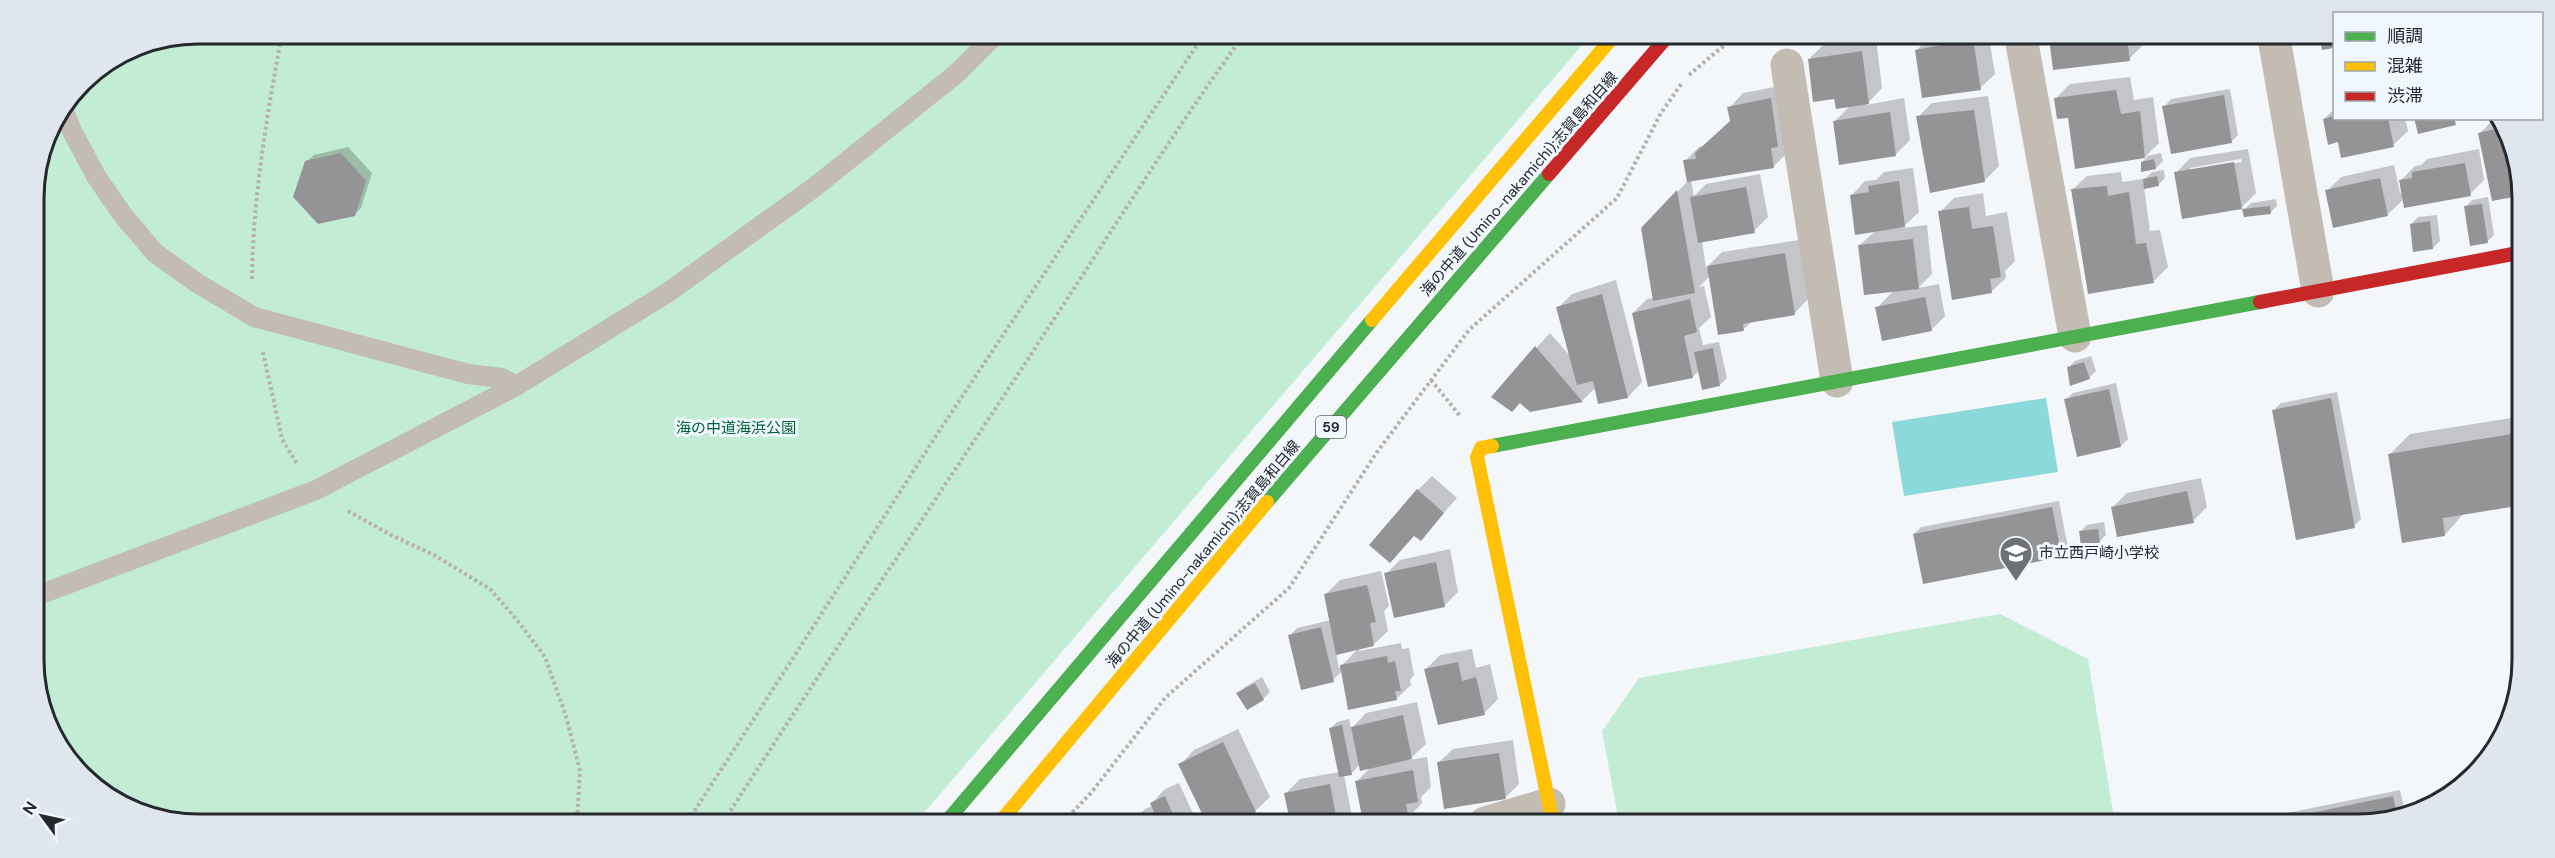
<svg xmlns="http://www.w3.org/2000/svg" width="2555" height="858" viewBox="0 0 2555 858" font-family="'DM Sans','Noto Sans JP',sans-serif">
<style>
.green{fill:#c2ecd4}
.water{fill:#8bd9da}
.shadow{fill:#0003;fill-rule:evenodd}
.building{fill:#949496}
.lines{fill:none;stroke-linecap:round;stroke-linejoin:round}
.path{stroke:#b5b2ae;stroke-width:4;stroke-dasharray:3 3;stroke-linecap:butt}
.lane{stroke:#c2bcb3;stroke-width:20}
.street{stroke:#c2bcb3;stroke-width:33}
.fast{stroke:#4caf50;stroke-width:14}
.slow{stroke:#ffc107;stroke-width:14}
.jam{stroke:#c62828;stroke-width:14}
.labels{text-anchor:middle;stroke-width:6;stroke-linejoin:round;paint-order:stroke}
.shield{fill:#f0f7fe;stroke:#62666b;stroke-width:1.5}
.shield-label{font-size:14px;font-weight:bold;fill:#25282c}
.street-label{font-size:15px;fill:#25282c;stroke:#f0f7fe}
.park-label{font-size:15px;fill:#056239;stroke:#f0f7fe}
.poi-label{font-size:15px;fill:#25282c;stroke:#f0f7fe;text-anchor:start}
.rim{fill:none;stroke:#25282c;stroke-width:3}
</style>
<rect width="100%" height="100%" fill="#f4f7fa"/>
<g class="green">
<polygon points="198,33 1589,37 917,821 155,819 74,769 36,692 33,187 46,134 81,81 135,45"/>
<polygon points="2000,614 2088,659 2115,824 1619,823 1602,731 1639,678"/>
</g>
<polygon class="water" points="2046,398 2058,472 1904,496 1892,422"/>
<g class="shadow">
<polygon points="1929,37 1989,38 1995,74 1980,88 1917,50"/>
<polygon points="1859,38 1859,40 1876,38 1882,88 1866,105 1904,98 1910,140 1896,154 1835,121 1851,105 1835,97 1809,59 1823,45"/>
<polygon points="2051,38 2142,38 2143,45 2129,59 2054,69"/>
<polygon points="2130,77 2134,100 2153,97 2159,143 2146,156 2161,153 2163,161 2156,168 2142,162 2148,156 2077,167 2070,117 2056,98 2070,84"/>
<polygon points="1785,85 1788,152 1774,166 1691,180 1694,196 1706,184 1760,174 1768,217 1754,231 1702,241 1706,268 1722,252 1799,240 1808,299 1794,314 1753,320 1744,329 1719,333 1710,276 1699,287 1704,286 1711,317 1699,328 1703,345 1719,342 1727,378 1720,385 1699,370 1693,377 1633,313 1647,299 1654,298 1642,228 1688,181 1685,161 1699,147 1704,146 1731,121 1729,108 1743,93"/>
<polygon points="2230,89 2238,135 2231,142 2164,107 2171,99"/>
<polygon points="1988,96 1999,166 1984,181 1918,117 1932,103"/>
<polygon points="2334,109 2334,118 2405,118 2408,131 2393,145 2339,141 2324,119"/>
<polygon points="2495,118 2496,118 2519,166 2480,133"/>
<polygon points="348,147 372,173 361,208 354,215 306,162 314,155"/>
<path d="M 2248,149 L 2256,193 L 2242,207 L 2176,173 L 2190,158 ZM 2241,159 L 2242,162 L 2190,171 L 2190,168 Z"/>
<polygon points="2479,149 2484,180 2470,194 2404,199 2387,215 2327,191 2341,177 2394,165 2400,193 2403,193 2401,180 2415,166 2421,165 2427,159"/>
<polygon points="1913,168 1919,212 1902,228 1927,225 1932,274 1918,288 1939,284 1945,316 1931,330 1877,308 1894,290 1860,245 1875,231 1851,196 1865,181 1876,180 1884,172"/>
<polygon points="2164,170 2165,178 2158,185 2144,187 2150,231 2160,230 2168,267 2154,281 2072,190 2087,176 2121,172 2122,182 2143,179 2143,181 2152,172"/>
<polygon points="1983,193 1986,216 2007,212 2015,261 2005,271 2006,278 1991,292 1940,212 1954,198"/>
<polygon points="2488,197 2494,235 2487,242 2465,207 2472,200"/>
<polygon points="2276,199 2277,206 2270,213 2244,210 2251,203"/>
<polygon points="2437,215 2440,241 2433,248 2411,224 2418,217"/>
<polygon points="1616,280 1642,382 1628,397 1599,402 1596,387 1583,400 1530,410 1520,401 1493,396 1550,333 1571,357 1558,308 1572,294"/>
<polygon points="2091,356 2096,371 2089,378 2068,368 2075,361"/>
<polygon points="2116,383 2128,439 2121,446 2066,400 2073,393"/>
<polygon points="2337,392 2361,519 2354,526 2274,410 2281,403"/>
<polygon points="2518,417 2517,505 2464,513 2445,535 2390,454 2410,434"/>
<polygon points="1432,476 1457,498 1420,539 1418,490"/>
<polygon points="2201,478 2207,507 2193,521 2113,507 2127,493"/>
<polygon points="2059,501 2068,548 2061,556 1914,534 1921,527"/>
<polygon points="2104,522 2106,535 2099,542 2080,532 2087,525"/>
<polygon points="1450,549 1458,592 1444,606 1386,574 1400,560"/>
<polygon points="1381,571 1389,606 1384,611 1388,631 1373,645 1336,653 1339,668 1359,648 1359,651 1401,643 1402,649 1409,648 1414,675 1410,680 1411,685 1396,699 1342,671 1333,680 1290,635 1297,628 1331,620 1325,595 1340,580"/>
<polygon points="1472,649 1476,668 1490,664 1498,699 1484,713 1426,669 1440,655"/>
<polygon points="1262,677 1270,692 1263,699 1238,694 1245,687"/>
<polygon points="1417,702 1426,744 1409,760 1427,757 1431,787 1421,797 1422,803 1408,818 1381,822 1364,822 1356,782 1371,767 1360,764 1352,773 1344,775 1352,817 1347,822 1291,822 1286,793 1300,779 1339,772 1330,729 1337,722 1349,719 1351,729 1366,713"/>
<polygon points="1238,729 1270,797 1255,811 1232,822 1180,765 1194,750"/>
<polygon points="1513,740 1519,784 1505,798 1438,763 1453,749"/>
<polygon points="1179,783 1197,822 1132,822 1145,809 1152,806 1151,804 1165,789"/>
<polygon points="2400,790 2405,811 2368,825 2255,824 2262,818"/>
</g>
<g class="building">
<polygon points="1839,37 1864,37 1864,38 1841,43"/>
<polygon points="2049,38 2127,38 2130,61 2053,70"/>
<polygon points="2320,38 2334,39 2334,48 2322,50"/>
<polygon points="1973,39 1981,90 1922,98 1915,50"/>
<polygon points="1862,51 1869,104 1836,109 1834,99 1813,102 1808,59"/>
<polygon points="2116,90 2121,114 2140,111 2145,158 2075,169 2068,118 2057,119 2054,98"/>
<polygon points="2224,95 2232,143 2171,154 2162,106"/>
<polygon points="1771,98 1778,147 1771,148 1774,168 1687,182 1683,160 1696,159 1695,153 1730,121 1727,107"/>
<polygon points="1974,110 1985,182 1930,193 1916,116"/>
<polygon points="1890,112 1896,156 1839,165 1833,121"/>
<polygon points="2334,116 2334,118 2388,118 2394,147 2341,158 2338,142 2328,145 2323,119"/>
<polygon points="2414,118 2454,118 2456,125 2418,134"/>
<polygon points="2500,128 2519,166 2519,196 2492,201 2478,133"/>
<polygon points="341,153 366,181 355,216 318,224 293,197 305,161"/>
<polygon points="2154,159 2156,169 2141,172 2141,162"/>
<polygon points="2234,162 2242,209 2182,219 2174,172"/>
<polygon points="2465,163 2471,196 2404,208 2399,180 2412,178 2412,172"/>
<polygon points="2157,176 2159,186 2144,189 2143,179"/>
<polygon points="2380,178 2388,216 2333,228 2325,190"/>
<polygon points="1899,181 1905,227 1855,235 1850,195 1869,192 1868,186"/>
<polygon points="2107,186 2108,196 2129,192 2136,244 2146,243 2154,283 2088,294 2071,189"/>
<polygon points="1746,187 1755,233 1698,243 1690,197"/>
<polygon points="1677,190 1695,293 1653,301 1641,228"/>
<polygon points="2482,204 2488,243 2470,246 2464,206"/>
<polygon points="2270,206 2271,214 2244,217 2242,209"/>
<polygon points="1969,207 1972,229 1993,226 2001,277 1990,279 1992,293 1952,300 1938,211"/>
<polygon points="2430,221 2433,249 2413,252 2410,224"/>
<polygon points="1913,239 1919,289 1864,295 1858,245"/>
<polygon points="1785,253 1795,315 1743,324 1744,331 1718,335 1707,266"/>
<polygon points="1602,294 1628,398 1598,404 1593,381 1577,385 1556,307"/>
<polygon points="1925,297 1932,331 1882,341 1875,307"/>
<polygon points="1690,299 1697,332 1684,336 1693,378 1648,387 1632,313"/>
<polygon points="1535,346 1583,402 1530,412 1520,403 1512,412 1491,397"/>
<polygon points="1713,348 1720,386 1702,390 1694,352"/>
<polygon points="2084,362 2090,379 2070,386 2067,367"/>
<polygon points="2518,379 2518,407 2516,407 2512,380"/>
<polygon points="2109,389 2121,447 2077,457 2064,399"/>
<polygon points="2331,398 2355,528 2296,540 2272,410"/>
<polygon points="2512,434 2517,474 2517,506 2443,518 2445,536 2402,543 2388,454"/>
<polygon points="1417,489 1444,513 1421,541 1414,536 1390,563 1369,545"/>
<polygon points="2187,491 2194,523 2117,537 2111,507"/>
<polygon points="2052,507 2062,557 1923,584 1913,534"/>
<polygon points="2098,529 2100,543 2081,546 2079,531"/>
<polygon points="1436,562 1445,607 1394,618 1384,573"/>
<polygon points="1367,585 1376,622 1370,623 1374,646 1336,655 1324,594"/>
<polygon points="1321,627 1334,682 1301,690 1288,635"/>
<polygon points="1387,656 1388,663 1395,661 1401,691 1395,691 1397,700 1348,710 1340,665"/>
<polygon points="1458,662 1462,681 1476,677 1485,715 1438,725 1424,669"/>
<polygon points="1255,683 1264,700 1247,710 1236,693"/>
<polygon points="1403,715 1412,759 1360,771 1351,727"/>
<polygon points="1342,725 1352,775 1339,777 1329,728"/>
<polygon points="1223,742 1256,812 1235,822 1206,822 1178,764"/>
<polygon points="1499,753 1506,799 1444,809 1437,762"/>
<polygon points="1413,770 1418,802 1406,804 1409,819 1390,822 1363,822 1355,781"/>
<polygon points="1330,784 1337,822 1290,822 1284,793"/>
<polygon points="1165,796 1176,822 1132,822 1154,812 1150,803"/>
<polygon points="2393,796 2397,814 2368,825 2258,824"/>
</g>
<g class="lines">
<g class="path">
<polyline points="1689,75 1734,37"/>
<path d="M 252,279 C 253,196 267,115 282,33"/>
<polyline points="263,352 282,439 297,464"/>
<polyline points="1431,380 1461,417"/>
<polyline points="348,511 391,535 434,555 490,589 517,620 545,657 566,716 580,771 577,820"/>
<polyline points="688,821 947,419 1203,36"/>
<path d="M 724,821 C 828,659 936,500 1041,339 C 1108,237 1172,134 1243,36"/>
<polyline points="1064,821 1090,794 1165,698 1289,588 1377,452 1469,330 1617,198 1661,113 1682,83"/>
</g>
<g class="lane">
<polyline points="63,109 72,131 96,176 122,214 155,253 197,283 254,317 468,374 502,378 516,386"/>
<polyline points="36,596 316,490 516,386 667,293 812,189 956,74 995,35"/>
</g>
<g class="street">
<polyline points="2021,38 2075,336"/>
<polyline points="2274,38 2318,291"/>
<polyline points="1787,65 1837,381"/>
<polyline points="1485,823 1549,804"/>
</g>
<g class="fast">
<polyline points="1492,446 2260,302"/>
<polyline points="1267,502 1549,174"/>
<polyline points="947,821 1372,320"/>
</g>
<g class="slow">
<polyline points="1372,320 1613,37"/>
<polyline points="1492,446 1481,448 1477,457 1553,823"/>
<polyline points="1001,821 1267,502"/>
</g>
<g class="jam">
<polyline points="1549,174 1667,37"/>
<polyline points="2260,302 2518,253"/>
</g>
</g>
<defs>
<g id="school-pin" transform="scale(1.725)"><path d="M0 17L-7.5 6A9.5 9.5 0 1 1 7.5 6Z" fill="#6d7074" stroke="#f0f7fe"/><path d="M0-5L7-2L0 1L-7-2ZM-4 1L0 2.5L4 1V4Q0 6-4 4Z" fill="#fff"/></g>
</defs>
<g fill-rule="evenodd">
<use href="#school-pin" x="2016" y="553"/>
</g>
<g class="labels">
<rect class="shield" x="1316" y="416" width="30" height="22" rx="4.5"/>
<g class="shield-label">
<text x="1331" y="432">59</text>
</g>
<g class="street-label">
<text transform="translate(1519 184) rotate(-49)" y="5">海の中道 (Umino-nakamichi);志賀島和白線</text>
<text transform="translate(1203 554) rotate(-50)" y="5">海の中道 (Umino-nakamichi);志賀島和白線</text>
</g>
<g class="park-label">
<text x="736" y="433">海の中道海浜公園</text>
</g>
<g class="poi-label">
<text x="2039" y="558">市立西戸崎小学校</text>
</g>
</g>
<path d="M0 0H2555V858H0ZM198 44H2358A154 154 0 0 1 2512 198V660A154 154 0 0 1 2358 814H198A154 154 0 0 1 44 660V198A154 154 0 0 1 198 44Z" fill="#e0e6ed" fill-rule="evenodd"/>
<path class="rim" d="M198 44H2358A154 154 0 0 1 2512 198V660A154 154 0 0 1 2358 814H198A154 154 0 0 1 44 660V198A154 154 0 0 1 198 44Z"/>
<rect x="2333" y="12" width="210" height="108" fill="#f0f7fe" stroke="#9fa4aa" stroke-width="1.5"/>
<rect x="2345" y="32" width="30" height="9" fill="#4caf50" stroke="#9fa4aa" stroke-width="1.5"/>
<text x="2387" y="42" font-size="18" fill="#25282c">順調</text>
<rect x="2345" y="62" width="30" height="9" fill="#ffc107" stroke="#9fa4aa" stroke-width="1.5"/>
<text x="2387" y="72" font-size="18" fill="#25282c">混雑</text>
<rect x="2345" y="92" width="30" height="9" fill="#c62828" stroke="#9fa4aa" stroke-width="1.5"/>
<text x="2387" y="102" font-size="18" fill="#25282c">渋滞</text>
<g transform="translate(42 816) rotate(303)" stroke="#f0f7fe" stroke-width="4.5" paint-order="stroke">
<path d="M0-4.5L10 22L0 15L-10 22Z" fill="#25282c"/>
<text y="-9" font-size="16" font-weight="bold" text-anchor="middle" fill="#25282c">N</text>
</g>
</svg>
